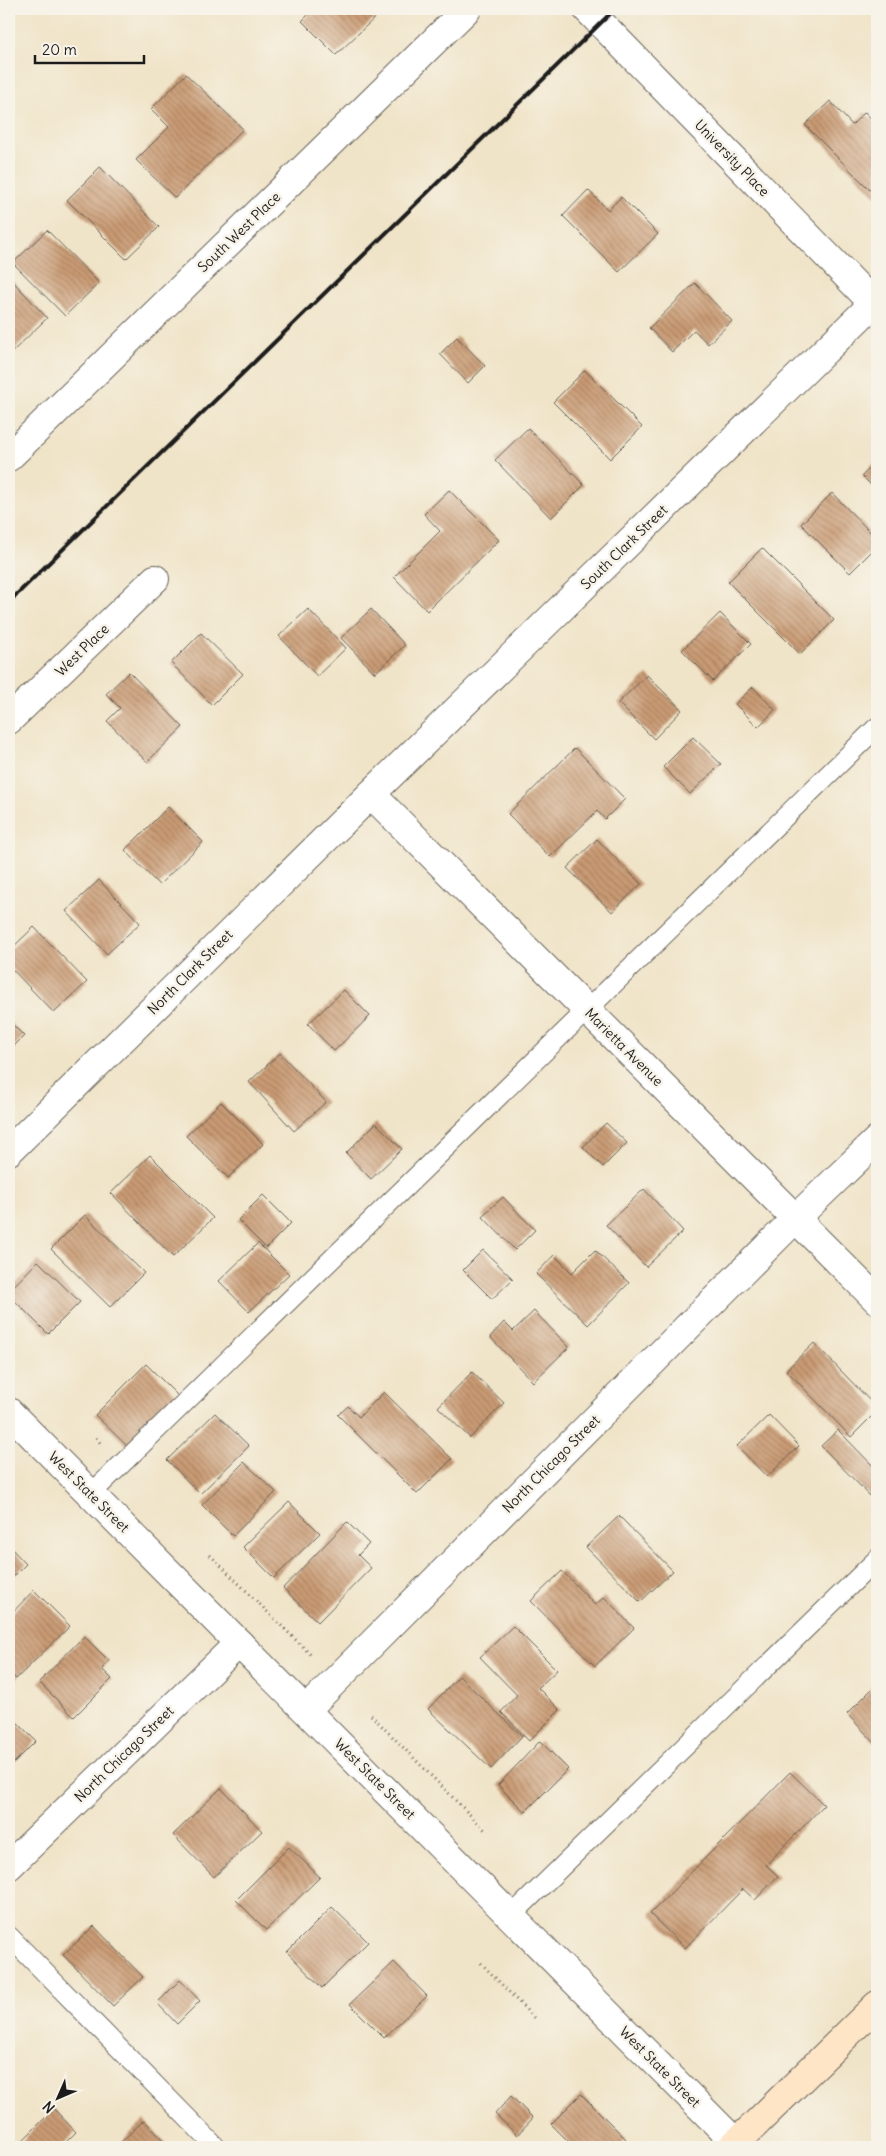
<svg xmlns="http://www.w3.org/2000/svg" width="886" height="2156" viewBox="0 0 886 2156" font-family="Delius,sans-serif">
<style>
.building{fill:url(#building-back-hatch)}
.lines{fill:none;stroke-linecap:round;stroke-linejoin:round}
.lane-casing{stroke:#666258;stroke-width:21}
.street-casing{stroke:#666258;stroke-width:30}
.secondary-casing{stroke:#666258;stroke-width:30}
.path{stroke:#666258;stroke-width:3;stroke-dasharray:1 4;stroke-linecap:butt}
.lane{stroke:#fff;stroke-width:19}
.street{stroke:#fff;stroke-width:28}
.secondary{stroke:#fee5c5;stroke-width:28}
.rail{stroke:#1c1c1c;stroke-width:4}
.labels{text-anchor:middle;stroke-width:5;stroke-linejoin:round;paint-order:stroke}
.street-label{font-size:14px;fill:#1c1c1c;stroke:#f7f3e8}
</style>
<defs>
<pattern id="building-back-hatch" width="6" height="6" patternUnits="userSpaceOnUse" patternTransform="scale(1.25)"><rect width="6" height="6" fill="#ca9b74"/><path d="M-1 5l2 2M0 0l6 6M5-1l2 2" fill="none" stroke="#a37e5e"/></pattern>
</defs>
<rect width="100%" height="100%" fill="#f7f3e8"/>
<filter id="ink" filterUnits="userSpaceOnUse"><feTurbulence type="fractalNoise" baseFrequency=".02" numOctaves="2"/><feDisplacementMap in="SourceGraphic" scale="10" xChannelSelector="R" yChannelSelector="G"/><feConvolveMatrix kernelMatrix="1 2 1 2 8 2 1 2 1" color-interpolation-filters="sRGB"/></filter>
<filter id="wash" filterUnits="userSpaceOnUse"><feTurbulence type="fractalNoise" baseFrequency=".0096" numOctaves="4" result="noise"/><feDisplacementMap in="SourceGraphic" scale="20" xChannelSelector="R" yChannelSelector="G"/><feGaussianBlur stdDeviation="1.12" result="paint"/><feColorMatrix in="noise" values="0 0 0 0 0 0 0 0 0 0 0 0 0 0 0 0 0 1.4 0 .05"/><feComposite in="paint" operator="in"/></filter>
<g filter="url(#wash)">
<rect width="100%" height="100%" fill="#f0e4c8"/>
<g id="blocks">
<g class="building">
<polygon points="314,9 384,9 336,55 302,21"/>
<polygon points="186,74 243,129 175,198 136,160 169,127 151,109"/>
<polygon points="830,101 852,125 865,112 877,125 877,197 805,125"/>
<polygon points="100,167 159,227 126,259 67,200"/>
<polygon points="588,190 608,210 621,197 658,234 619,272 563,216"/>
<polygon points="47,230 99,283 65,316 13,263"/>
<polygon points="9,277 47,318 9,355"/>
<polygon points="695,283 732,321 708,344 694,330 672,352 649,328"/>
<polygon points="457,337 485,366 468,383 440,354"/>
<polygon points="585,370 642,427 610,459 553,402"/>
<polygon points="528,428 584,485 551,518 495,460"/>
<polygon points="877,460 877,491 862,476"/>
<polygon points="449,490 499,540 427,611 394,577 440,531 424,514"/>
<polygon points="832,493 877,539 877,546 850,573 801,524"/>
<polygon points="762,548 834,620 800,654 728,582"/>
<polygon points="308,609 346,648 317,676 279,636"/>
<polygon points="371,609 405,645 375,673 341,638"/>
<polygon points="720,613 751,644 713,681 682,650"/>
<polygon points="201,633 243,674 212,705 171,663"/>
<polygon points="129,672 183,727 147,762 107,721 120,708 106,694"/>
<polygon points="647,675 682,710 654,739 618,703"/>
<polygon points="753,687 775,710 758,727 735,704"/>
<polygon points="693,737 721,764 690,794 663,767"/>
<polygon points="575,748 625,799 605,819 597,811 550,857 508,814"/>
<polygon points="168,807 203,842 159,885 125,850"/>
<polygon points="597,839 641,884 612,912 567,868"/>
<polygon points="99,880 140,923 107,954 66,911"/>
<polygon points="34,927 87,982 54,1013 9,966 9,951"/>
<polygon points="344,990 370,1016 334,1051 308,1024"/>
<polygon points="9,1021 24,1036 9,1051"/>
<polygon points="280,1053 326,1102 294,1131 249,1082"/>
<polygon points="221,1102 263,1144 228,1178 186,1136"/>
<polygon points="376,1123 402,1149 371,1179 346,1153"/>
<polygon points="606,1123 627,1143 603,1167 583,1147"/>
<polygon points="150,1155 213,1218 173,1257 111,1193"/>
<polygon points="644,1189 683,1231 646,1267 606,1225"/>
<polygon points="263,1195 291,1223 266,1248 238,1220"/>
<polygon points="503,1197 535,1230 515,1250 482,1216"/>
<polygon points="85,1215 144,1273 110,1307 51,1249"/>
<polygon points="258,1243 289,1274 249,1312 219,1281"/>
<polygon points="483,1250 513,1279 492,1299 463,1270"/>
<polygon points="595,1250 629,1283 588,1325 536,1274 554,1255 572,1273"/>
<polygon points="38,1261 80,1302 48,1334 9,1295 9,1291"/>
<polygon points="534,1311 569,1347 533,1382 490,1337 504,1322 513,1331"/>
<polygon points="814,1343 877,1408 877,1411 851,1437 786,1370"/>
<polygon points="146,1364 179,1397 128,1447 95,1415"/>
<polygon points="472,1372 504,1403 470,1438 438,1407"/>
<polygon points="384,1392 452,1459 417,1494 338,1415 348,1406 359,1417"/>
<polygon points="215,1413 249,1446 200,1494 167,1460"/>
<polygon points="769,1415 799,1446 767,1477 737,1446"/>
<polygon points="838,1430 877,1470 877,1503 821,1446"/>
<polygon points="244,1462 276,1492 233,1536 202,1505"/>
<polygon points="289,1502 320,1533 274,1578 243,1547"/>
<polygon points="619,1516 673,1571 640,1602 586,1547"/>
<polygon points="347,1522 369,1544 358,1555 371,1568 318,1622 283,1588"/>
<polygon points="9,1546 26,1564 9,1581"/>
<polygon points="562,1571 595,1605 604,1597 634,1628 595,1666 531,1601"/>
<polygon points="34,1590 70,1626 16,1679 9,1672 9,1616"/>
<polygon points="513,1626 557,1670 538,1688 560,1710 529,1741 501,1712 517,1695 480,1657"/>
<polygon points="84,1636 109,1661 102,1669 112,1679 74,1717 39,1682"/>
<polygon points="459,1676 522,1736 491,1769 428,1709"/>
<polygon points="877,1684 877,1745 847,1714"/>
<polygon points="9,1714 36,1741 9,1768"/>
<polygon points="540,1741 568,1769 525,1812 498,1785"/>
<polygon points="790,1772 824,1805 766,1865 778,1876 755,1900 743,1889 685,1948 650,1914"/>
<polygon points="221,1788 262,1831 214,1877 173,1835"/>
<polygon points="289,1847 320,1877 266,1930 236,1900"/>
<polygon points="332,1907 368,1942 322,1988 287,1952"/>
<polygon points="94,1926 143,1977 113,2006 63,1955"/>
<polygon points="394,1962 427,1996 384,2038 350,2004"/>
<polygon points="180,1980 200,2001 177,2024 157,2003"/>
<polygon points="581,2094 626,2139 618,2147 574,2147 551,2124"/>
<polygon points="511,2096 533,2118 517,2135 495,2114"/>
<polygon points="54,2109 76,2132 61,2147 16,2147"/>
<polygon points="144,2120 170,2147 116,2147"/>
</g>
</g>
</g>
<g filter="url(#ink)">
<use href="#blocks" fill-opacity="0" stroke="#666258" stroke-width="1"/>
<g class="lines">
<g class="lane-casing">
<g id="lane">
<polyline points="91,1494 877,727"/>
<polyline points="511,1916 877,1559"/>
<polyline points="9,1936 216,2147"/>
</g>
</g>
<g class="street-casing">
<g id="street">
<polyline points="587,9 877,307"/>
<polyline points="9,457 467,9"/>
<polyline points="9,720 155,579"/>
<polyline points="371,794 877,1300"/>
<polyline points="9,1151 371,794 877,300"/>
<polyline points="9,1412 736,2143"/>
<polyline points="306,1710 796,1218 877,1140"/>
<polyline points="9,1866 239,1643"/>
</g>
</g>
<g class="secondary-casing">
<polyline id="secondary" points="732,2147 877,2005"/>
</g>
<g class="path">
<polyline points="96,1438 102,1445"/>
<polyline points="210,1555 312,1656"/>
<polyline points="371,1715 487,1832"/>
<polyline points="481,1963 536,2020"/>
</g>
<use href="#lane" class="lane"/>
<use href="#street" class="street"/>
<use href="#secondary" class="secondary"/>
<polyline class="rail" points="9,602 615,9"/>
</g>
</g>
<g class="labels">
<g class="street-label">
<text transform="translate(732 158) rotate(46)" y="5">University Place</text>
<text transform="translate(239 232) rotate(-44)" y="5">South West Place</text>
<text transform="translate(624 547) rotate(-44)" y="5">South Clark Street</text>
<text transform="translate(82 650) rotate(-44)" y="5">West Place</text>
<text transform="translate(190 972) rotate(-45)" y="5">North Clark Street</text>
<text transform="translate(624 1047) rotate(45)" y="5">Marietta Avenue</text>
<text transform="translate(551 1464) rotate(-45)" y="5">North Chicago Street</text>
<text transform="translate(89 1492) rotate(45)" y="5">West State Street</text>
<text transform="translate(124 1754) rotate(-44)" y="5">North Chicago Street</text>
<text transform="translate(375 1779) rotate(45)" y="5">West State Street</text>
<text transform="translate(660 2067) rotate(45)" y="5">West State Street</text>
</g>
</g>
<rect width="886" height="2156" fill="none" stroke="#f7f3e8" stroke-width="30"/>
<g transform="translate(58 2098) rotate(225)" stroke="#f7f3e8" stroke-width="4" paint-order="stroke">
<path d="M0-4L9 19L0 12L-9 19Z" fill="#1c1c1c"/>
<text y="-8" font-size="14" font-weight="bold" text-anchor="middle" fill="#1c1c1c">N</text>
</g>
<path d="M35 55v8h109v-8" fill="none" stroke="#1c1c1c" stroke-width="2.5"/>
<text x="42" y="55" font-size="15" fill="#1c1c1c" stroke="#f7f3e8" stroke-width="4" paint-order="stroke">20 m</text>
</svg>
